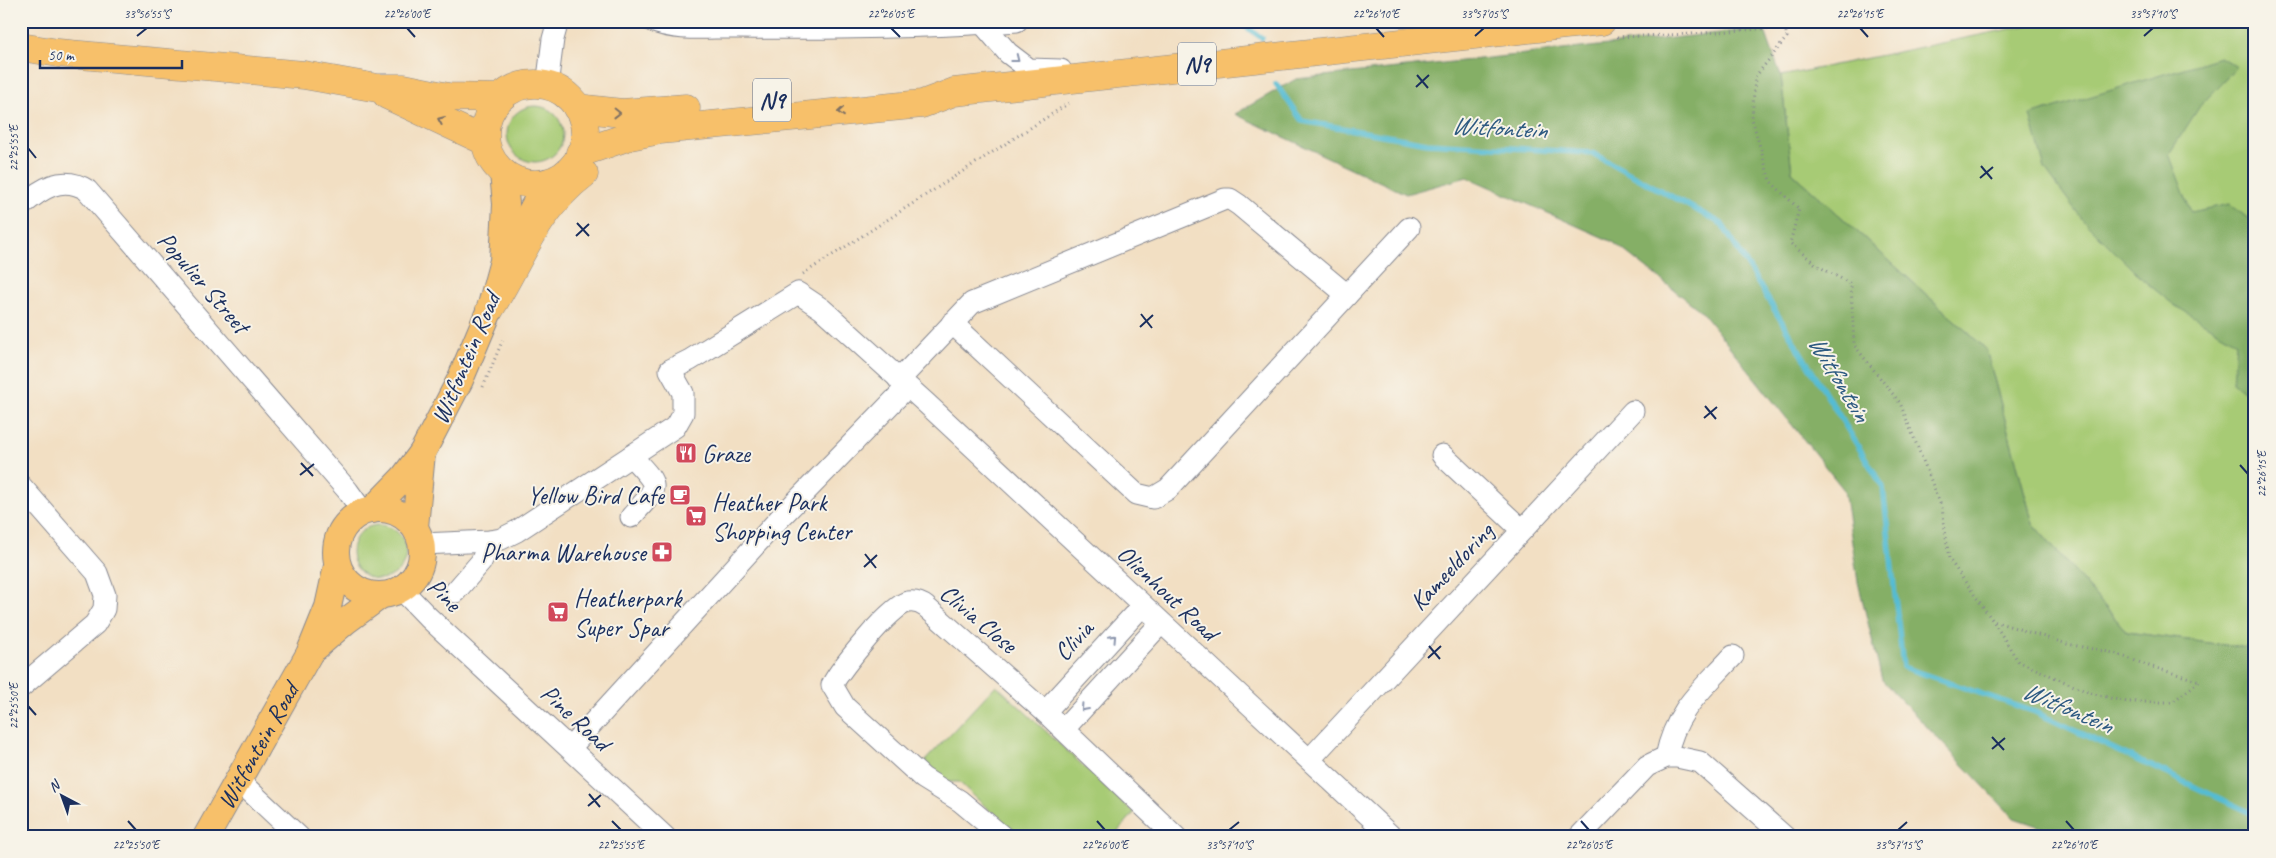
<svg xmlns="http://www.w3.org/2000/svg" width="2276" height="858" viewBox="0 0 2276 858" font-family="Caveat,sans-serif">
<style>
.green{fill:#a7cb74;stroke:#617d69}
.forest{fill:#85af66;stroke:#506f62}
.lines{fill:none;stroke-linecap:round;stroke-linejoin:round}
.stream{stroke:#55bcd3;stroke-width:5.5}
.minor-casing{stroke:#868790;stroke-width:23}
.major-casing{stroke:#868790;stroke-width:28}
.highway-casing{stroke:#868790;stroke-width:29}
.path{stroke:#868790;stroke-width:3;stroke-dasharray:1 4;stroke-linecap:butt}
.minor{stroke:#fff;stroke-width:21}
.major{stroke:#f7c06b;stroke-width:26}
.highway{stroke:#f7c06b;stroke-width:28}
.oneway{stroke:#8d97ae}
.oneway2{stroke:#7e7064}
.ticks{fill:none;stroke:#1b2f5e;stroke-width:2}
.labels{text-anchor:middle;stroke-width:4;stroke-linejoin:round;paint-order:stroke}
.shield{fill:#f7f3e8;stroke:#5d6a87;stroke-width:1}
.shield-label{font-size:24px;font-weight:bold;fill:#1b2f5e}
.street-label{font-size:25px;fill:#1b2f5e;stroke:#f7f3e8}
.poi-label{font-size:25px;fill:#1b2f5e;stroke:#f7f3e8;text-anchor:start}
.water-label{font-size:26px;font-style:italic;fill:#2c5981;stroke:#f7f3e8}
.neatline{fill:none;stroke:#1b2f5e;stroke-width:2}
.ticks-label{font-size:12px;text-anchor:middle;fill:#1b2f5e}
</style>
<rect width="100%" height="100%" fill="#f7f3e8"/>
<filter id="ink" filterUnits="userSpaceOnUse"><feTurbulence type="fractalNoise" baseFrequency=".02" numOctaves="2"/><feDisplacementMap in="SourceGraphic" scale="10" xChannelSelector="R" yChannelSelector="G"/><feConvolveMatrix kernelMatrix="1 2 1 2 8 2 1 2 1" color-interpolation-filters="sRGB"/></filter>
<filter id="wash" filterUnits="userSpaceOnUse"><feTurbulence type="fractalNoise" baseFrequency=".0096" numOctaves="4" result="noise"/><feDisplacementMap in="SourceGraphic" scale="20" xChannelSelector="R" yChannelSelector="G"/><feGaussianBlur stdDeviation="1.12" result="paint"/><feColorMatrix in="noise" values="0 0 0 0 0 0 0 0 0 0 0 0 0 0 0 0 0 1.4 0 .05"/><feComposite in="paint" operator="in"/></filter>
<g filter="url(#wash)">
<rect width="100%" height="100%" fill="#f2dfc3"/>
<g class="green">
<polygon points="2048,21 2255,21 2255,649 2127,632 2033,524 1986,349 1792,172 1781,76"/>
<circle cx="535" cy="134" r="28"/>
<circle cx="379" cy="552" r="27"/>
<polygon points="996,685 1134,813 1113,837 1018,837 959,782 942,782 923,763"/>
</g>
<g class="forest">
<polygon points="1764,28 1781,76 1792,172 1986,349 2033,524 2127,632 2255,649 2255,837 2070,837 2014,818 1882,680 1858,582 1844,490 1701,311 1613,242 1467,177 1406,194 1235,114 1296,79"/>
<polygon points="2220,57 2237,67 2200,106 2169,154 2191,212 2230,204 2255,224 2255,401 2233,383 2236,342 2174,305 2142,279 2082,219 2045,169 2030,115"/>
</g>
<g class="lines">
<g class="stream">
<polyline points="1237,21 1262,38"/>
<polyline points="1276,84 1302,121 1427,143 1592,153 1722,224 1883,487 1903,667 2035,712 2255,815"/>
</g>
</g>
</g>
<g filter="url(#ink)">
<g class="lines">
<g class="minor-casing">
<g id="minor">
<path d="M 652,21 C 676,32 712,27 739,28 C 832,29 924,28 1017,21"/>
<polyline points="983,24 1008,53 1029,69 1061,70"/>
<polyline points="547,86 553,39 558,21"/>
<path d="M 21,206 C 41,189 62,174 87,190 L 348,491 L 363,512"/>
<polyline points="952,323 1136,494 1153,498 1168,489 1409,228"/>
<polyline points="899,380 972,303 1225,199 1230,199 1239,205 1347,295"/>
<polyline points="1442,455 1522,530"/>
<path d="M 631,456 C 661,488 660,485 631,517"/>
<polyline points="21,486 97,573 105,595 104,609 95,624 21,687"/>
<polyline points="422,544 490,541 501,539 517,531 675,427 683,413 683,393 670,370 690,360 798,293 822,309 927,404 1392,837"/>
<polyline points="401,589 429,618 665,837"/>
<polyline points="455,592 481,562 490,541"/>
<polyline points="1045,712 1142,606"/>
<polyline points="1064,729 1161,623"/>
<polyline points="570,748 780,518 907,387"/>
<path d="M 1666,757 C 1676,709 1701,691 1733,656"/>
<polyline points="1310,759 1633,411"/>
<polyline points="238,780 299,837"/>
<path d="M 1003,837 L 960,801 L 923,778 L 845,707 L 832,685 C 840,669 892,604 908,602 C 915,601 921,603 926,607 L 1045,712 L 1176,837"/>
<polyline points="1579,837 1647,766 1666,757 1677,757 1700,762 1785,837"/>
</g>
</g>
<g class="major-casing">
<g id="major">
<polyline points="516,239 547,182"/>
<circle cx="379" cy="552" r="43"/>
<polyline points="372,510 404,477 422,453 460,380 490,309 503,261 506,204 503,173"/>
<polyline points="415,527 422,453"/>
<polyline points="315,648 346,621 380,596"/>
<path id="s1" d="M 206,837 L 309,654 L 328,607 L 337,566"/>
</g>
</g>
<g class="highway-casing">
<g id="highway">
<polyline points="21,47 58,53 304,75 377,88 404,88 448,97 500,98"/>
<circle cx="535" cy="134" r="50"/>
<polyline points="387,95 485,141"/>
<polyline points="577,108 622,113 686,108"/>
<polyline points="580,153 630,136 660,130 922,104 954,92 1602,21"/>
<path d="M 490,309 C 521,260 536,210 584,174"/>
</g>
</g>
<g class="path">
<polyline points="1785,27 1787,37 1755,77 1752,119 1770,181 1799,209 1790,243 1818,266 1851,284 1854,345 1900,403 1942,508 1949,559 1993,621 2018,661 2090,693 2127,702 2172,702 2200,681 2149,666 2114,653 2067,644 1993,621"/>
<polyline points="1617,37 1691,34 1798,26 1831,21"/>
<polyline points="803,274 1069,103"/>
<polyline points="483,387 504,337"/>
</g>
<use href="#minor" class="minor"/>
<use href="#major" class="major"/>
<use href="#highway" class="highway"/>
</g>
<defs><path id="oneway-chevron" d="M-2-3.5L2.5 0L-2 3.5" fill="none" stroke-width="1.6" stroke-linecap="round" stroke-linejoin="round" transform="scale(1.25)"/></defs>
<g class="oneway">
<use href="#oneway-chevron" transform="translate(1016 59) rotate(38)"/>
<use href="#oneway-chevron" transform="translate(1113 638) rotate(-47)"/>
<use href="#oneway-chevron" transform="translate(1084 708) rotate(132)"/>
</g>
<g class="oneway2">
<use href="#oneway-chevron" transform="translate(841 112) rotate(175)"/>
<use href="#oneway-chevron" transform="translate(617 113) rotate(1)"/>
<use href="#oneway-chevron" transform="translate(441 120) rotate(-157)"/>
</g>
</g>
<path class="ticks" d="M 407,28 L 415,37M 891,28 L 900,37M 1376,28 L 1384,37M 1860,28 L 1868,37M 137,36 L 147,28M 1475,36 L 1484,28M 2144,36 L 2153,28M 1417,75 L 1428,88M 1416,87 L 1429,75M 28,148 L 36,158M 1981,166 L 1992,179M 1980,178 L 1993,167M 577,223 L 589,236M 576,236 L 589,224M 1141,314 L 1152,328M 1140,327 L 1153,315M 1705,406 L 1716,419M 1704,418 L 1717,407M 301,463 L 313,476M 2240,465 L 2248,474M 300,475 L 314,464M 865,554 L 876,568M 864,567 L 877,555M 1429,646 L 1440,659M 1428,658 L 1441,646M 28,706 L 36,715M 1992,737 L 2004,750M 1992,749 L 2005,738M 589,794 L 600,807M 588,806 L 601,795M 128,821 L 136,830M 612,821 L 621,830M 1097,821 L 1105,830M 1581,821 L 1589,830M 2066,821 L 2074,830M 1229,830 L 1239,822M 1898,830 L 1907,822"/>
<defs>
<g id="restaurant-square" transform="scale(1.125)"><rect x="-9" y="-9" width="18" height="18" rx="4" fill="#d1495b" stroke="#f7f3e8"/><path d="M-5-6h1v4h1v-4h1v4h1v-4h1v5L-1.5 .5V6h-2V.5L-5-1ZM5-6V6H3V1.5H1.5Q1.5-4 5-6Z" fill="#fff"/></g>
<g id="cafe-square" transform="scale(1.125)"><rect x="-9" y="-9" width="18" height="18" rx="4" fill="#d1495b" stroke="#f7f3e8"/><path d="M-5.5-4.5H6V0H3Q3 3.5 0 3.5H-2.5Q-5.5 3.5-5.5 0ZM3-3.2v2h1.7v-2ZM-6 4.5H4V6H-6Z" fill="#fff"/></g>
<g id="supermarket-square" transform="scale(1.125)"><rect x="-9" y="-9" width="18" height="18" rx="4" fill="#d1495b" stroke="#f7f3e8"/><path d="M-6-5.5h2.5l.6 2H6L4.5 2H-2.5L-4.4-4H-6ZM-1.5 3.2a1.3 1.3 0 1 0 .1 0ZM3 3.2a1.3 1.3 0 1 0 .1 0Z" fill="#fff"/></g>
<g id="pharmacy-square" transform="scale(1.125)"><rect x="-9" y="-9" width="18" height="18" rx="4" fill="#d1495b" stroke="#f7f3e8"/><path d="M-2-6h4v4h4v4h-4v4h-4v-4h-4v-4h4Z" fill="#fff"/></g>
</defs>
<g fill-rule="evenodd">
<use href="#restaurant-square" x="686" y="453"/>
<use href="#cafe-square" x="680" y="495"/>
<use href="#supermarket-square" x="696" y="516"/>
<use href="#pharmacy-square" x="662" y="552"/>
<use href="#supermarket-square" x="558" y="612"/>
</g>
<g class="labels">
<g class="shield">
<rect x="1178" y="42.5" width="38" height="43" rx="4"/>
<rect x="753" y="78.5" width="38" height="43" rx="4"/>
</g>
<g class="shield-label">
<text x="1197" y="72">N9</text>
<text x="772" y="108">N9</text>
</g>
<g class="street-label">
<text transform="translate(204 282) rotate(49)" y="9">Populier Street</text>
<text transform="translate(465 358) rotate(-67)" y="9">Witfontein Road</text>
<text transform="translate(1451 566) rotate(-47)" y="9">Kameeldoring</text>
<text transform="translate(1168 592) rotate(43)" y="9">Olienhout Road</text>
<text transform="translate(445 594) rotate(45)" y="9">Pine</text>
<text transform="translate(979 618) rotate(40)" y="9">Clivia Close</text>
<text transform="translate(1073 640) rotate(-47)" y="9">Clivia</text>
<text transform="translate(576 717) rotate(43)" y="9">Pine Road</text>
<text dy="9" stroke="none"><textPath href="#s1" startOffset="105">Witfontein Road</textPath></text>
</g>
<g class="poi-label">
<text x="702" y="462">Graze</text>
<text x="664" y="504" text-anchor="end">Yellow Bird Cafe</text>
<text x="712" y="511">Heather Park<tspan x="712" dy="29">Shopping Center</tspan></text>
<text x="646" y="561" text-anchor="end">Pharma Warehouse</text>
<text x="574" y="607">Heatherpark<tspan x="574" dy="29">Super Spar</tspan></text>
</g>
<g class="water-label">
<text transform="translate(1499 127) rotate(3)" y="9">Witfontein</text>
<text transform="translate(1840 378) rotate(59)" y="9">Witfontein</text>
<text transform="translate(2068 707) rotate(23)" y="9">Witfontein</text>
</g>
</g>
<rect width="2276" height="858" fill="none" stroke="#f7f3e8" stroke-width="55"/>
<g transform="translate(62 796) rotate(319)" stroke="#f7f3e8" stroke-width="4" paint-order="stroke">
<path d="M0-4L9 19L0 12L-9 19Z" fill="#1b2f5e"/>
<text y="-8" font-size="14" font-weight="bold" text-anchor="middle" fill="#1b2f5e">N</text>
</g>
<path d="M40 60v8h142v-8" fill="none" stroke="#1b2f5e" stroke-width="2.5"/>
<text x="48" y="60" font-size="15" fill="#1b2f5e" stroke="#f7f3e8" stroke-width="4" paint-order="stroke">50 m</text>
<rect x="28" y="28" width="2220" height="802" class="neatline"/>
<g class="ticks-label">
<text x="147" y="18">33°56'55"S</text>
<text x="407" y="18">22°26'00"E</text>
<text x="891" y="18">22°26'05"E</text>
<text x="1376" y="18">22°26'10"E</text>
<text x="1484" y="18">33°57'05"S</text>
<text x="1860" y="18">22°26'15"E</text>
<text x="2153" y="18">33°57'10"S</text>
<text transform="translate(14 148) rotate(-90)" y="4">22°25'55"E</text>
<text transform="translate(2262 474) rotate(-90)" y="4">22°26'15"E</text>
<text transform="translate(14 706) rotate(-90)" y="4">22°25'50"E</text>
<text x="136" y="849">22°25'50"E</text>
<text x="621" y="849">22°25'55"E</text>
<text x="1105" y="849">22°26'00"E</text>
<text x="1229" y="849">33°57'10"S</text>
<text x="1589" y="849">22°26'05"E</text>
<text x="1898" y="849">33°57'15"S</text>
<text x="2074" y="849">22°26'10"E</text>
</g>
</svg>
